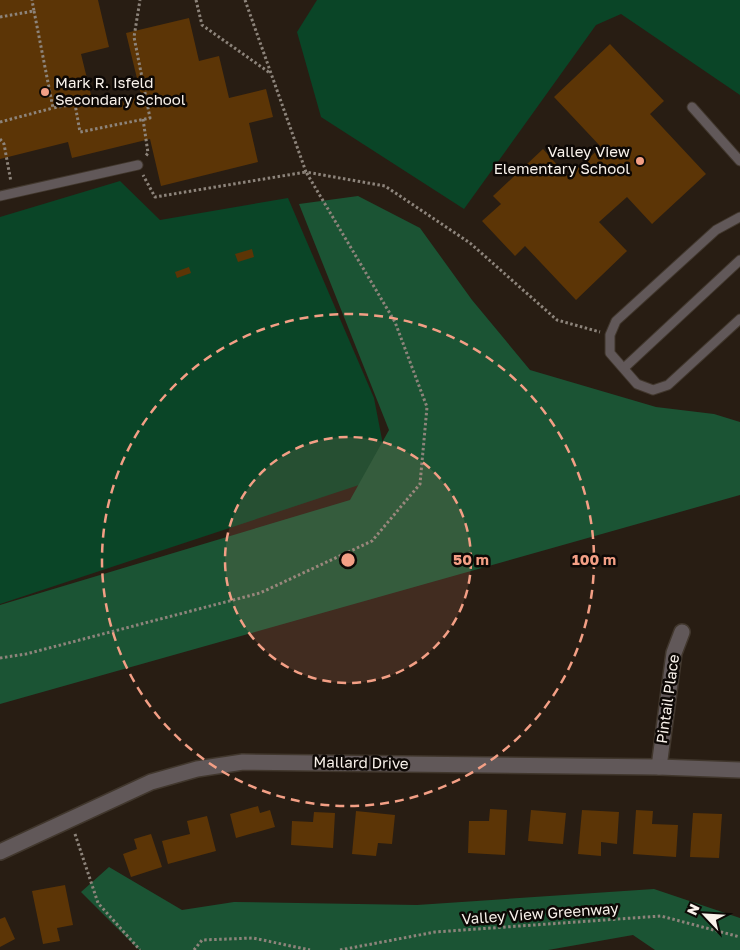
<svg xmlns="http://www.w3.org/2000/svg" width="740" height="950" viewBox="0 0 740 950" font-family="'Golos Text',sans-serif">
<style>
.green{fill:#0a4527}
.forest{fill:#1b5434}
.building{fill:#5c3506}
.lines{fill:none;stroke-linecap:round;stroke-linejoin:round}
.lane-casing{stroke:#41372d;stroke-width:11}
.street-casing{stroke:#41372d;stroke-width:18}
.path{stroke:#8d847b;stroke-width:3;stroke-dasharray:2.5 2.5;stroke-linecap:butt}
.lane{stroke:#615859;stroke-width:9}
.street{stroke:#615859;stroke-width:15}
.ring{fill:none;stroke:#f39f85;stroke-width:2.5;stroke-dasharray:9 6}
.poi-dot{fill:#f39f85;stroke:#0d0805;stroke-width:2}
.labels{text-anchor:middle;stroke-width:5;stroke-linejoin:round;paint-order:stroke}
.poi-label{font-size:15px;fill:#f9f2eb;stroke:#0d0805;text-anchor:start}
.street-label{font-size:15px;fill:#f9f2eb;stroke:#0d0805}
.centre{fill:#f39f85;stroke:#0d0805;stroke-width:2.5}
.ring-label{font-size:15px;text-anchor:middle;font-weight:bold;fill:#f39f85;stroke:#0d0805;stroke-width:5;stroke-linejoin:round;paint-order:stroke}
</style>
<rect width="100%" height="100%" fill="#281d13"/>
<g class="green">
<polygon points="317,0 740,0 740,95 621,14 596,25 464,209 321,117 297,32"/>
<polygon points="120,181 160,220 288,198 374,398 385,455 359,485 0,604 0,217"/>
</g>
<g class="forest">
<polygon points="358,196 420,228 472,300 530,370 656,407 714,414 740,422 740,495 0,704 0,605 350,500 389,430 299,204"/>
<polygon points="109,867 182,910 234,902 417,905 654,889 740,918 740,950 655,950 633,935 548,950 142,950 138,949 81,892"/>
</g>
<g class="building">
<polygon points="0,0 98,0 109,47 81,54 94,107 141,95 126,33 189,18 199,61 219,56 229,98 266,89 273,117 249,123 258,162 161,186 150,139 72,158 68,142 0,159"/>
<polygon points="610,44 664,101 650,114 706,174 652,224 627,197 599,222 627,251 576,300 525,246 515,256 482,221 501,204 493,196 543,149 568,177 601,147 554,97"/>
<polygon points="252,249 254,257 238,262 235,254"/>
<polygon points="189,267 191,273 177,278 175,272"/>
<polygon points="258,806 260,813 270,810 275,827 236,838 230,814"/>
<polygon points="490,809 507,810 505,855 468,853 469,821 489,821"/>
<polygon points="531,810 566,813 563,844 528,841"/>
<polygon points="582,810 619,812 617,844 601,842 601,856 578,854"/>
<polygon points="636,810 653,811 652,824 678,825 676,857 633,854"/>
<polygon points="356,811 395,815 392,844 378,843 376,856 352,854"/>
<polygon points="314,812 335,813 333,848 291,845 292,821 313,822"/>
<polygon points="693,813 722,814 719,858 690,857"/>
<polygon points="207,816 216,851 168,864 162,841 190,834 187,821"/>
<polygon points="151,834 162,867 131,877 123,854 137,849 134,839"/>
<polygon points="65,885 73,925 57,928 60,941 43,944 32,891"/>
<polygon points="5,917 15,939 0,947 0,919"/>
</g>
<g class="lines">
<g class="lane-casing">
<g id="lane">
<polyline points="692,107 740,161"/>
<polyline points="0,196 138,165"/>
<polyline points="740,217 716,230 616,321 610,335 610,353 637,384 653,390 668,385 740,319"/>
<polyline points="624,368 740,260"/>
</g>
</g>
<g class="street-casing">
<g id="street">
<polyline points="659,767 674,653 682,632"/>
<polyline points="0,852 151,782 197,769 243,762 659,767 740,770"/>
</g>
</g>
<g class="path">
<polyline points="196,0 202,25 270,73"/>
<polyline points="245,0 306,172 385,186 470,243 557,320 600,332"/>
<polyline points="34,11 53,108 75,104 80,132 150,118 134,37 140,0"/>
<polyline points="0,17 34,11 32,0"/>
<polyline points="143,119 148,153 145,157"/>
<polyline points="0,122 53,108"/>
<polyline points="0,139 4,144 11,182"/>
<polyline points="0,658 26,654 260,593 372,541 420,484 427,407 395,322 306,172 155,197 143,175"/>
<polyline points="75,834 98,903 140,950"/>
<polyline points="194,950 202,940 253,938 310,950"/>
<polyline points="340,950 435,932 661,916 740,937"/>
</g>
<use href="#lane" class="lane"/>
<use href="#street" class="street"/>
</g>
<circle cx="348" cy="560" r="123" fill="#f39f85" fill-opacity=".12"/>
<g class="ring">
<circle cx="348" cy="560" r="123"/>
<circle cx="348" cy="560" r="246"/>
</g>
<g class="poi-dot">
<circle cx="45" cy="92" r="5"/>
<circle cx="640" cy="161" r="5"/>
</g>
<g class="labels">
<g class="poi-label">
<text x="55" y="88">Mark R. Isfeld<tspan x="55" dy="17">Secondary School</tspan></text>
<text x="630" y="157" text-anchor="end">Valley View<tspan x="630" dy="17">Elementary School</tspan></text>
</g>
<g class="street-label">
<text transform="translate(668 699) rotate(-82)" y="5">Pintail Place</text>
<text transform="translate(361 763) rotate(1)" y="5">Mallard Drive</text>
<text transform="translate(540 914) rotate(-4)" y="5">Valley View Greenway</text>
</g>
</g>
<circle cx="348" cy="560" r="8" class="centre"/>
<g class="ring-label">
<text x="471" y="565">50 m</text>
<text x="594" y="565">100 m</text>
</g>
<g transform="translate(705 915) rotate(295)" stroke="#0d0805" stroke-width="4" paint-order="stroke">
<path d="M0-4L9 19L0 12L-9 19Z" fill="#f9f2eb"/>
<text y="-8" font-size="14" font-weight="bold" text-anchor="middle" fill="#f9f2eb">N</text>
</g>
</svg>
